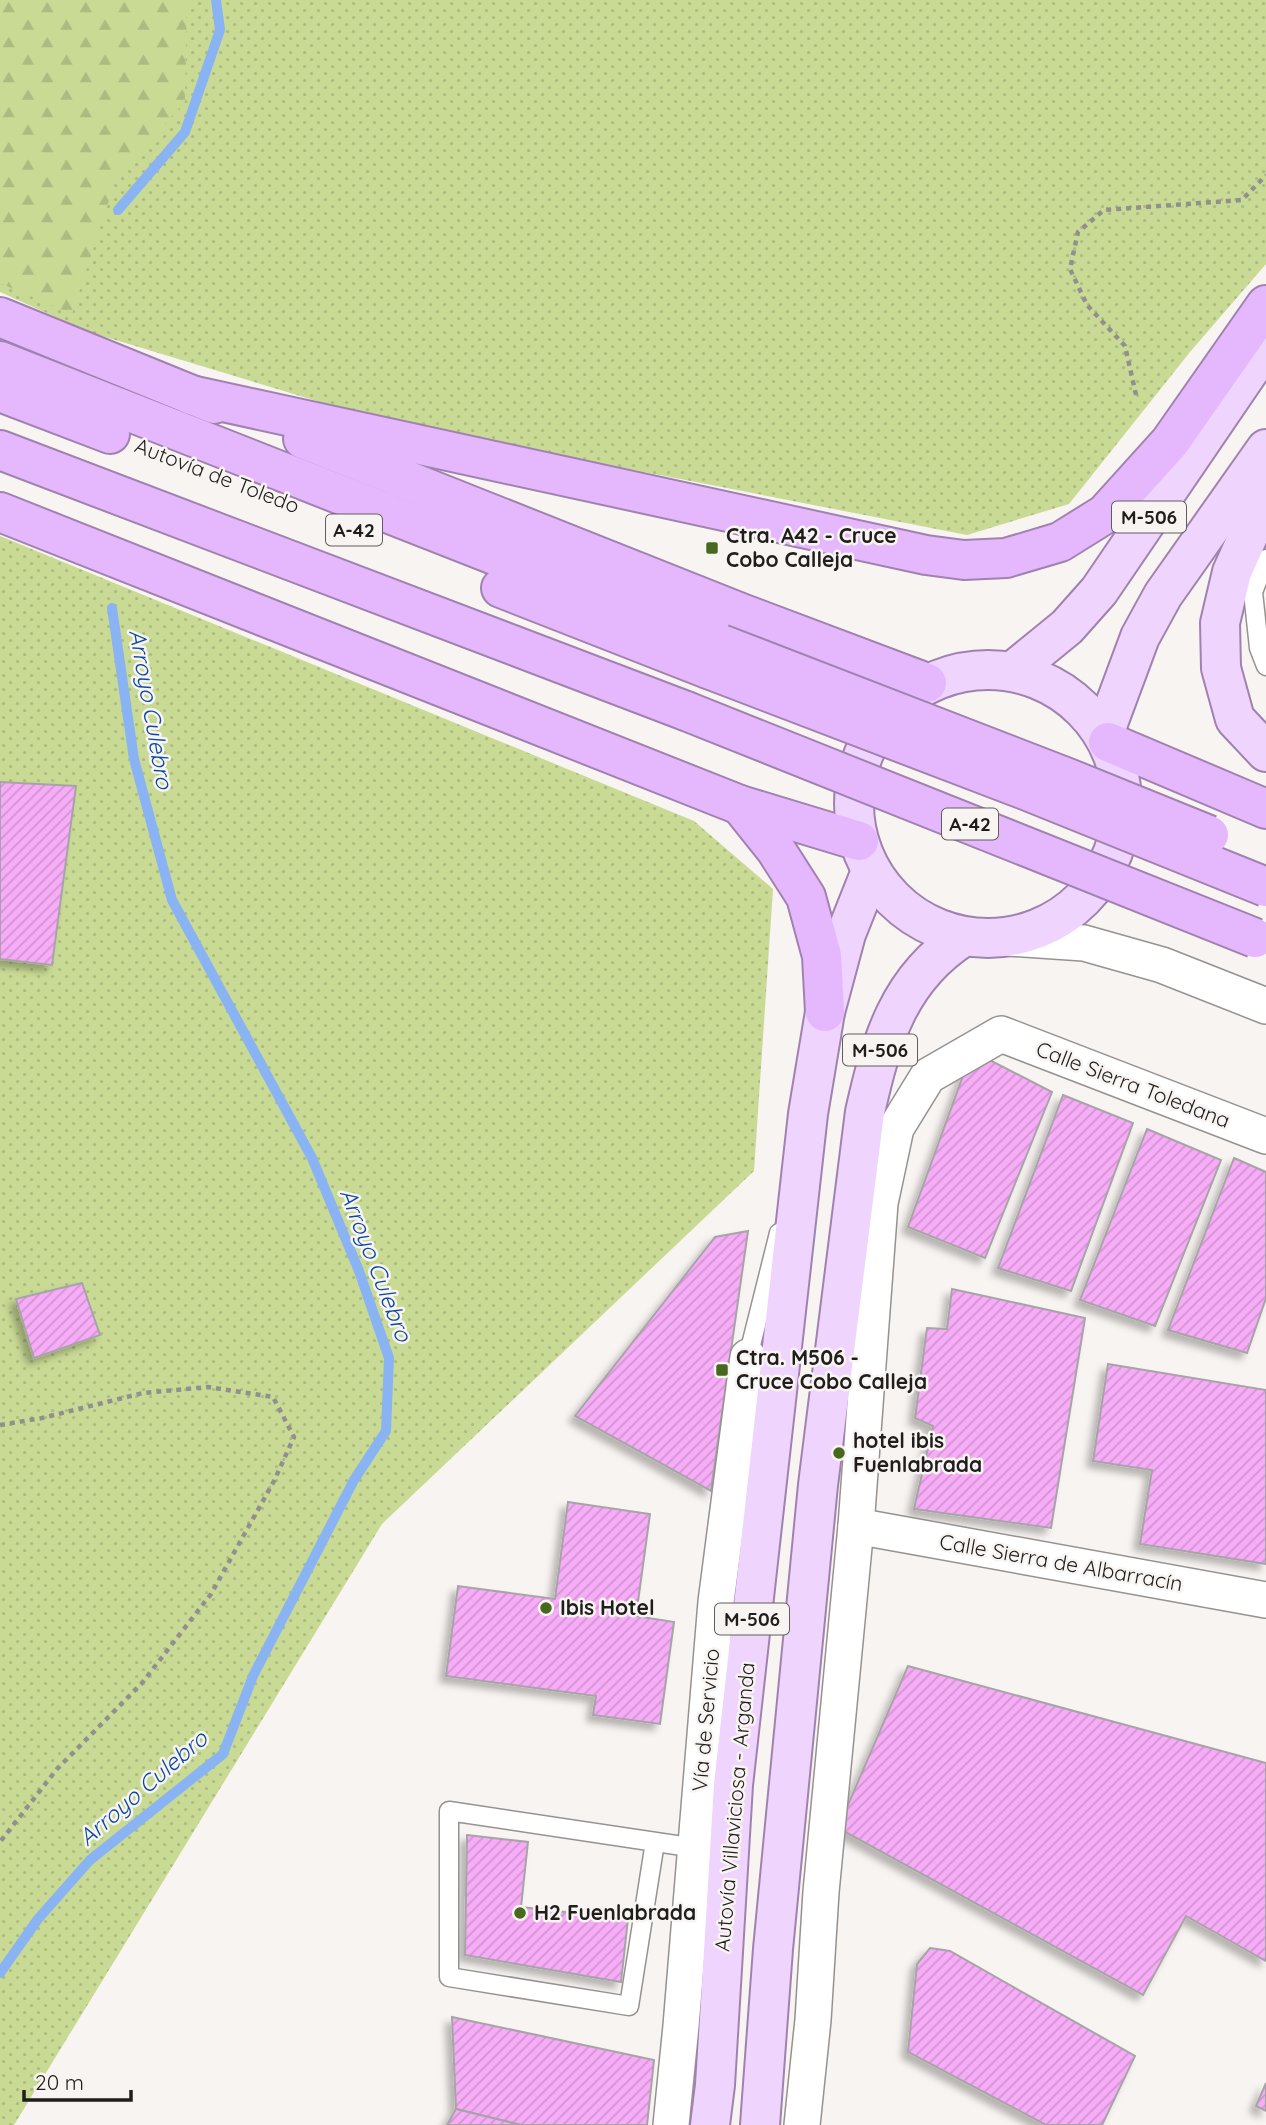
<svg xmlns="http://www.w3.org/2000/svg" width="1266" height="2125" viewBox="0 0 1266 2125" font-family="Quicksand,sans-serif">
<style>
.grass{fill:url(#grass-dots)}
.forest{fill:url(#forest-firs)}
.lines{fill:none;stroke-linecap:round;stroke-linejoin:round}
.stream{stroke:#8ab3f3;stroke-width:10}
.building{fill:url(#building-hatch);stroke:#a7a4a7;stroke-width:2;filter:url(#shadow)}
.service-casing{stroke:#96928f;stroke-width:21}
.minor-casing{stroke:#96928f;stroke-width:38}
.primary-casing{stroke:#a082af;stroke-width:42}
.motorway-casing{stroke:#a082af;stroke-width:42}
.path{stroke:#92908e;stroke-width:4.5;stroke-dasharray:5 5;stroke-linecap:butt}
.service{stroke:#fff;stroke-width:18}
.minor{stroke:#fff;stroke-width:35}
.primary{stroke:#efd4fe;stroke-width:38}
.motorway{stroke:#e5b8fd;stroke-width:38}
.motorway-bridge-casing{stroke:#a082af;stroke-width:42;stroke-linecap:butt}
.motorway-bridge{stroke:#e5b8fd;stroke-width:38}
.poi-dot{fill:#47681f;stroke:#f8f4f1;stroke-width:2.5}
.labels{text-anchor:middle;stroke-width:5;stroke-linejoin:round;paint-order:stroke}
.shield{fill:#f8f4f1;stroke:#605e5d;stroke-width:2}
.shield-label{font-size:19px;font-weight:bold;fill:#1f1e1d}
.street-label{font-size:21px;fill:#1f1e1d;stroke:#f8f4f1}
.poi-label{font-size:21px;font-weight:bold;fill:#1f1e1d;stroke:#f8f4f1;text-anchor:start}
.water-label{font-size:23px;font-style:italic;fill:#0a4aa4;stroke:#f8f4f1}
</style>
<defs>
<pattern id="grass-dots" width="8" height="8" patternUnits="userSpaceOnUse" patternTransform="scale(1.75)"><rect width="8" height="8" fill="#c9da95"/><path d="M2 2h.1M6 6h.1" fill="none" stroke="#acbb80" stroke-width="1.8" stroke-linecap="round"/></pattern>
<pattern id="forest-firs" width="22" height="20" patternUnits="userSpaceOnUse" patternTransform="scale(1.75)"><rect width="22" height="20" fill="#c9da95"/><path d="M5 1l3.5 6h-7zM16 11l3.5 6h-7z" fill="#acbb80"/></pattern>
<pattern id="building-hatch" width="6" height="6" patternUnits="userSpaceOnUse" patternTransform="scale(1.75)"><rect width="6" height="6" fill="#f6acf6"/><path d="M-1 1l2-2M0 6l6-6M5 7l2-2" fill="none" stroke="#d294d2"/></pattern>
<filter id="shadow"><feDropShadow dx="-6" dy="6" stdDeviation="3.5" flood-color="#0004"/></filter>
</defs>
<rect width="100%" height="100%" fill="#f8f4f1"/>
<g class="grass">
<polygon points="0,0 1266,0 1266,264 1190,352 1069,504 967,535 383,421 89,332 0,292"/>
<polygon points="0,536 694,821 773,889 754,1171 382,1524 14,2125 0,2125"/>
</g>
<polygon class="forest" points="0,0 187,0 185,102 117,176 72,314 0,283"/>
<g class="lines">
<g class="stream">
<polyline points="118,210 185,132 220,30 216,0"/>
<polyline points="0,1973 38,1919 90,1860 223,1754 253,1676 354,1480 386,1431 389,1358 359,1271 312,1158 172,900 134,759 112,608"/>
</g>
</g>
<g class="building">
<polygon points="0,782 76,786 52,965 0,959"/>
<polygon points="972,1051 1052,1092 985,1258 908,1227"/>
<polygon points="1063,1095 1133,1123 1071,1291 998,1268"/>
<polygon points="1147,1129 1221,1160 1155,1326 1080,1300"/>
<polygon points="1234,1158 1266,1172 1266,1298 1247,1353 1168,1330"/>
<polygon points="748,1231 713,1476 711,1491 575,1416 715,1237"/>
<polygon points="82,1283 100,1335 34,1358 16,1299"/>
<polygon points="952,1289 1085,1318 1051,1528 914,1509 933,1426 915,1418 927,1328 947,1329"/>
<polygon points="1108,1364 1266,1390 1266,1564 1140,1544 1152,1470 1093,1461"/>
<polygon points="568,1502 650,1514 636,1616 674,1622 660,1724 593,1715 596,1696 446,1676 458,1586 555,1599"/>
<polygon points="908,1666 1266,1763 1266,1961 1186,1916 1143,1995 838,1828"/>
<polygon points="467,1835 528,1842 521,1907 628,1919 621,1982 465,1955"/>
<polygon points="930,1948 950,1951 1135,2056 1102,2125 1046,2125 908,2052 917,1964"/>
<polygon points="452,2017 654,2060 647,2125 521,2125 456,2109"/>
<polygon points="1266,2083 1266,2111 1256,2106"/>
<polygon points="456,2109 521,2125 447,2125"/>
</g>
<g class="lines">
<g class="service-casing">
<g id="service">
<polyline points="1266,559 1253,592 1259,648 1266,666"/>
<polyline points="748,1357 779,1233"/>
<polyline points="655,1842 629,2006 449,1977 449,1811 696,1848"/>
</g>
</g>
<g class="minor-casing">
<g id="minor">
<polyline points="1008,938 1084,943 1162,965 1266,1006"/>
<polyline points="856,1526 1266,1600"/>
<polyline points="671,2125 681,2026 716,1602 748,1357"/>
<polyline points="802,2125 813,2020 821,1892 856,1526 880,1203 896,1128 928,1076 1001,1034 1266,1136"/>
</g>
</g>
<g class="primary-casing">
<g id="primary">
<polyline points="1266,496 1232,572 1220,623 1221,668 1235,719 1266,752"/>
<circle cx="988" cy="804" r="134"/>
<polyline points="1013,671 1067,627 1099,591 1266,346"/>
<polyline points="1104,734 1140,637 1163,595 1266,449"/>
<polyline points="710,2125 715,2085 733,1785 808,1114 825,1012 846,934 871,871"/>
<path d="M 760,2125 L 773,1949 L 818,1485 L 865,1112 C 881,1041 898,979 963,937"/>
</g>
</g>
<g class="motorway-casing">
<g id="motorway">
<polyline points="0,317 214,404"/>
<polyline points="0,361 721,644"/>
<polyline points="0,392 110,434"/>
<polyline points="191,395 926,555 964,560 1006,558 1060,542 1105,514 1170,442 1266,305"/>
<polyline points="303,439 741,613 927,683"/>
<polyline points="0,450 686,711"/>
<polyline points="0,512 740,805 859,841"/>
<polyline points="501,588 708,669"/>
<polyline points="1108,742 1266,809"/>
<polyline points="740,805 776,850 806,897 822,956 825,1012"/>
</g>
</g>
<g class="path">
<polyline points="1136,395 1125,346 1087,305 1070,269 1078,232 1104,210 1242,200 1266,175"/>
<polyline points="0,1425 42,1418 143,1393 208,1387 273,1397 294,1437 274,1481 211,1594 142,1683 57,1769 0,1842"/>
</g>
<use href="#service" class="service"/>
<use href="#minor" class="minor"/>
<use href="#primary" class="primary"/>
<use href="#motorway" class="motorway"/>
<g class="motorway-bridge-casing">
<g id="motorway-bridge">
<polyline points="721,644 1068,778 1209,835"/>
<polyline points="708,669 1025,790 1266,887"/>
<polyline points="686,711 1255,938"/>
</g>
</g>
<use href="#motorway-bridge" class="motorway-bridge"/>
</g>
<g class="poi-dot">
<rect x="705" y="541" width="14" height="14" rx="3.5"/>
<rect x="715" y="1363" width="14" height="14" rx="3.5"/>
<circle cx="839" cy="1453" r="7"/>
<circle cx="546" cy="1608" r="7"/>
<circle cx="520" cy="1913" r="7"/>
</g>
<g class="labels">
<g class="shield">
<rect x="1112" y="501.5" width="74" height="31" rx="5"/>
<rect x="326" y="514.5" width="56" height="31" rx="5"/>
<rect x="942" y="808.5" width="56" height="31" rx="5"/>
<rect x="843" y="1034.5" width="74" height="31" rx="5"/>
<rect x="715" y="1603.5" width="74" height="31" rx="5"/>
</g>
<g class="shield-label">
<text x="1149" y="524">M-506</text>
<text x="354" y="537">A-42</text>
<text x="970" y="831">A-42</text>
<text x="880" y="1057">M-506</text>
<text x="752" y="1626">M-506</text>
</g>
<g class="street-label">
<text transform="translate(217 476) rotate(21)" y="7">Autovía de Toledo</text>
<text transform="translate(1133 1085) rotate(21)" y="7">Calle Sierra Toledana</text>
<text transform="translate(1061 1563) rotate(10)" y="7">Calle Sierra de Albarracín</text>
<text transform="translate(706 1720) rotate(-85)" y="7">Vía de Servicio</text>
<text transform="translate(735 1807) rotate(-85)" y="7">Autovía Villaviciosa - Arganda</text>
</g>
<g class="poi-label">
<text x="726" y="543">Ctra. A42 - Cruce<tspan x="726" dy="24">Cobo Calleja</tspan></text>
<text x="736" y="1365">Ctra. M506 -<tspan x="736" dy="24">Cruce Cobo Calleja</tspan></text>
<text x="853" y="1448">hotel ibis<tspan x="853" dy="24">Fuenlabrada</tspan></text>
<text x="560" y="1615">Ibis Hotel</text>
<text x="534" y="1920">H2 Fuenlabrada</text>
</g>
<g class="water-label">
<text transform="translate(151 709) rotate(80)" y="8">Arroyo Culebro</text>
<text transform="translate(376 1265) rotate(69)" y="8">Arroyo Culebro</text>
<text transform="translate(143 1788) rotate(-41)" y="8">Arroyo Culebro</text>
</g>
</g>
<path d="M24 2090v10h107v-10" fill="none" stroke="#1f1e1d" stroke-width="3.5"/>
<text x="35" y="2090" font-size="21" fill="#1f1e1d" stroke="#f8f4f1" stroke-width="5" paint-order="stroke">20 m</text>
</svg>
